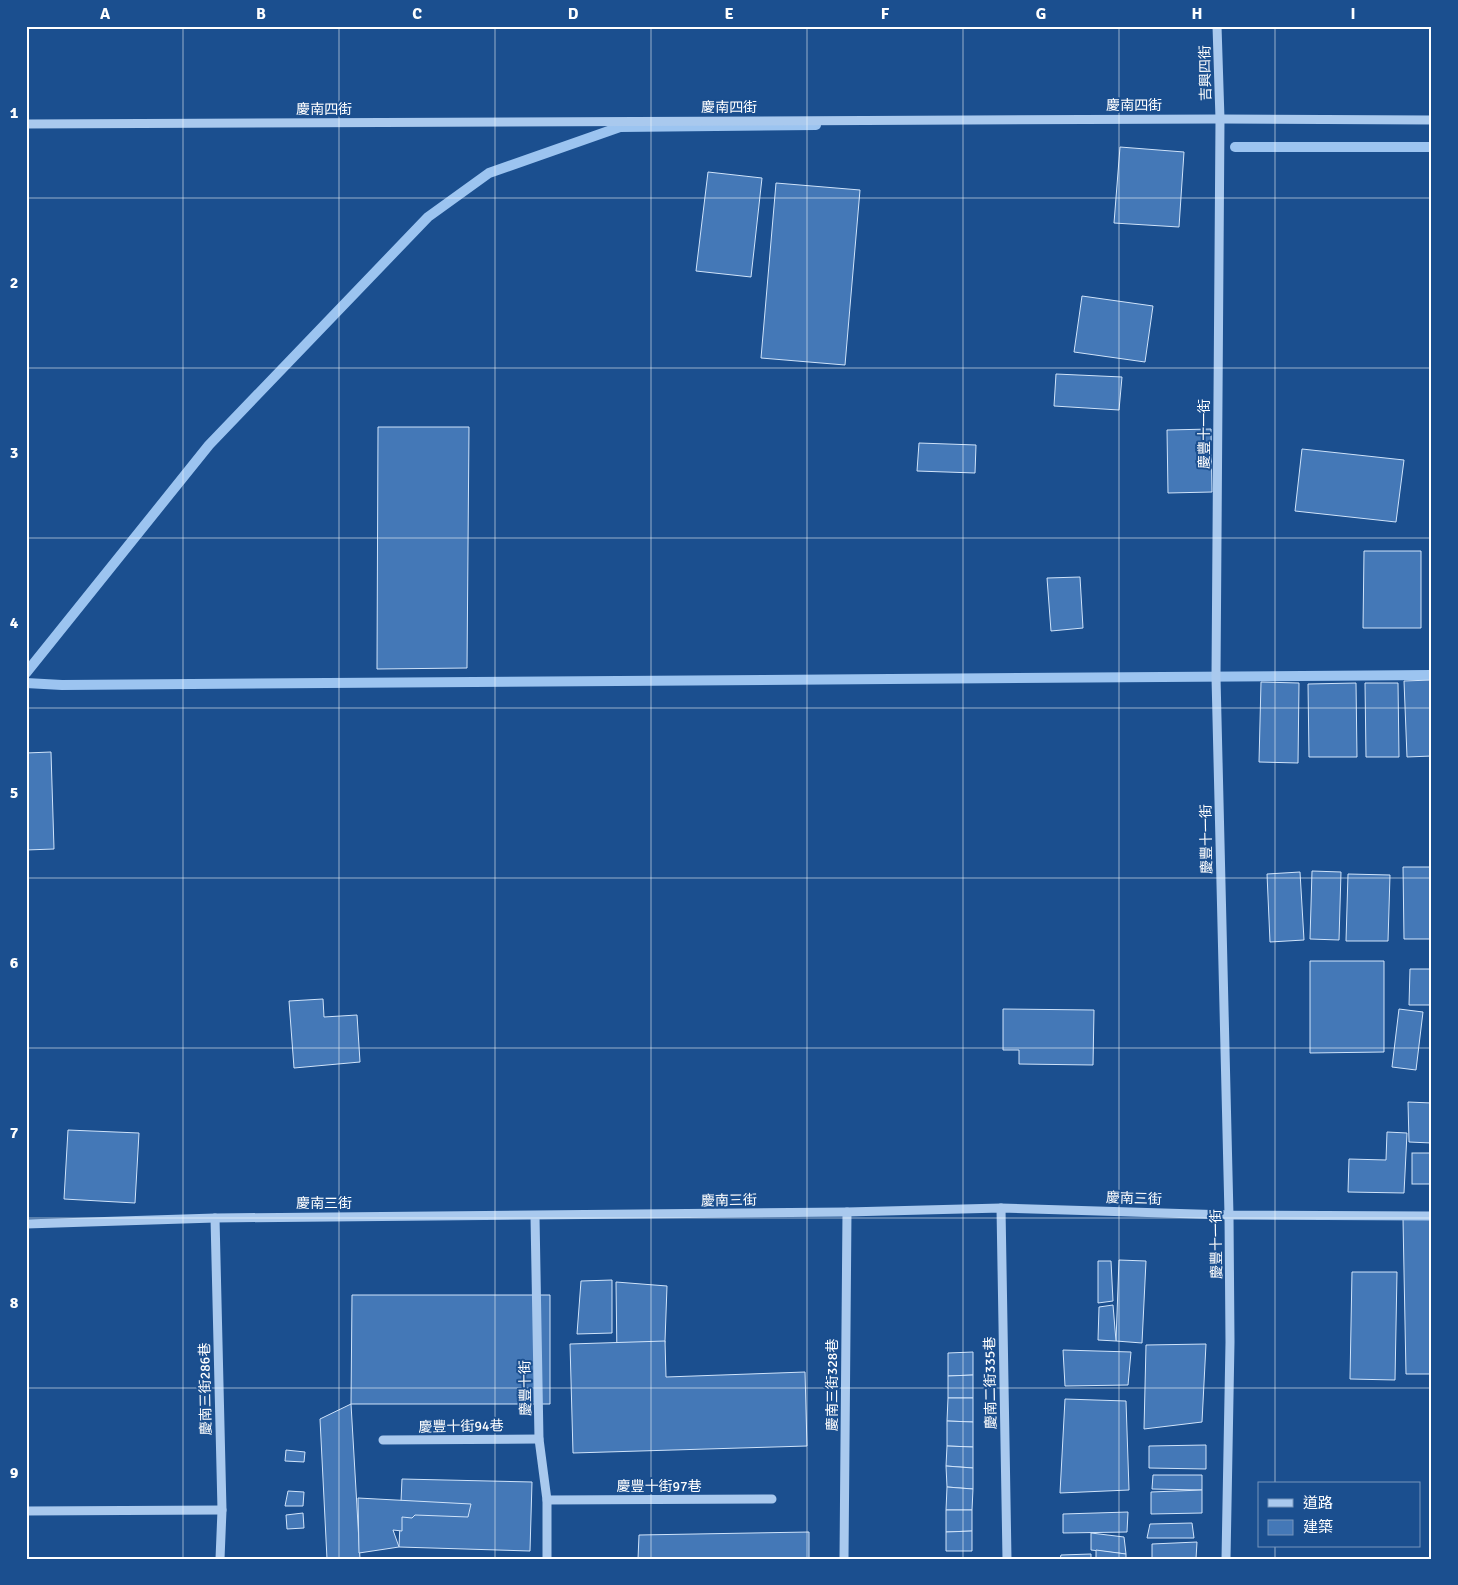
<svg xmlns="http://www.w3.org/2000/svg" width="1458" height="1585" viewBox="0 0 1458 1585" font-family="Signika,'Noto Sans TC',sans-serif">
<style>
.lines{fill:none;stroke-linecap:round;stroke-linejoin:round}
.stream{stroke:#9cc4f0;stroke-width:10}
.building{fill:#4478b7;stroke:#cfe3fa}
.minor{stroke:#a9c9ee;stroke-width:9}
.grid{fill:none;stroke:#fff;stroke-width:1;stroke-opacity:0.55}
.labels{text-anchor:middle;stroke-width:4;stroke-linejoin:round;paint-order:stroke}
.street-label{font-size:14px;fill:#fff;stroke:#1b4f8f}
.neatline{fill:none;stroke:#fff;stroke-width:2}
.grid-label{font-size:16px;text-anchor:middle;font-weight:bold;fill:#fff}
</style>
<rect width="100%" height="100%" fill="#1b4f8f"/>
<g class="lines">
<g class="stream">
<polyline points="1235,147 1432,147"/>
<polyline points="26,673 209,445 428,217 489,173 620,127 816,125"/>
<polyline points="26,683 62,685 1432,675"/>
</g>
</g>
<g class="building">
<polygon points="1120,147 1184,152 1179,227 1114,223"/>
<polygon points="708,172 762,178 751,277 696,271"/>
<polygon points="776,183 860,190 845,365 761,358"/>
<polygon points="1082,296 1153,306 1145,362 1074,352"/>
<polygon points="1056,374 1122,377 1119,410 1054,406"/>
<polygon points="378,427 469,427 467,668 377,669"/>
<polygon points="1211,429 1212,492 1168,493 1167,430"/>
<polygon points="919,443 976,445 975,473 917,471"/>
<polygon points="1302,449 1404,460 1396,522 1295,511"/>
<polygon points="1364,551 1421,551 1421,628 1363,628"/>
<polygon points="1080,577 1083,628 1051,631 1047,578"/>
<polygon points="1432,680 1432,756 1407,757 1404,681"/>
<polygon points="1261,682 1299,683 1298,763 1259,762"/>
<polygon points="1356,683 1357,757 1309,757 1308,684"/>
<polygon points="1365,683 1398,683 1399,757 1366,757"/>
<polygon points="51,752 54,849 26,850 26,753"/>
<polygon points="1403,867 1432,867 1432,939 1404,939"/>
<polygon points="1312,871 1341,872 1339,940 1310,939"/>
<polygon points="1300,872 1304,940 1270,942 1267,874"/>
<polygon points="1348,874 1390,875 1388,941 1346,941"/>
<polygon points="1310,961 1384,961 1384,1052 1310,1053"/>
<polygon points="1410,969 1432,969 1432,1005 1409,1005"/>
<polygon points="323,999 324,1017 357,1015 360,1062 294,1068 289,1001"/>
<polygon points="1003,1009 1094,1010 1093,1065 1019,1064 1019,1050 1003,1050"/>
<polygon points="1399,1009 1423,1012 1416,1070 1392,1067"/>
<polygon points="1408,1102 1432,1103 1432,1143 1409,1142"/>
<polygon points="68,1130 139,1133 135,1203 64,1199"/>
<polygon points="1387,1132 1407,1133 1404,1193 1348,1192 1349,1159 1386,1160"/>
<rect x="1412" y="1153" width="20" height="31"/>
<polygon points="1403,1219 1432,1219 1432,1374 1406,1374"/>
<polygon points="1119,1260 1146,1261 1142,1343 1116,1341"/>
<polygon points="1098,1261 1111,1261 1113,1301 1098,1303"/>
<polygon points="1352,1272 1397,1272 1395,1380 1350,1379"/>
<polygon points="612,1280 612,1333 577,1334 581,1281"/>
<polygon points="616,1282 667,1286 665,1341 662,1359 617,1359"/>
<polygon points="352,1295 550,1295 550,1404 351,1404"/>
<polygon points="1113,1305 1116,1341 1098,1340 1099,1307"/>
<polygon points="665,1341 666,1377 805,1372 807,1446 573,1453 570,1344"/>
<polygon points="1206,1344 1202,1422 1144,1429 1146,1345"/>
<polygon points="1063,1350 1131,1352 1128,1385 1065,1386"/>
<polygon points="973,1352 973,1375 948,1376 948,1353"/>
<polygon points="973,1375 973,1398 948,1398 948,1376"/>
<polygon points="948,1398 973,1398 973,1422 947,1421"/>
<polygon points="1065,1399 1126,1401 1129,1490 1060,1493"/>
<polygon points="351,1404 360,1559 327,1559 320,1419"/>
<polygon points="947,1421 973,1422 973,1447 947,1446"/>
<polygon points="1206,1445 1206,1469 1149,1468 1149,1446"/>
<polygon points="947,1446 973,1447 973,1468 946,1466"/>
<polygon points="286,1450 305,1452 304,1462 285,1461"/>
<polygon points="946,1466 973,1468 973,1489 947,1487"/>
<polygon points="1153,1475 1202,1475 1202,1490 1152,1489"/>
<polygon points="402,1479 532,1482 530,1551 399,1547"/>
<polygon points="947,1487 973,1489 972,1510 946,1510"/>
<polygon points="1202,1490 1202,1513 1151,1514 1151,1492"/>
<polygon points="288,1491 304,1492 303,1506 285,1506"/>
<polygon points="358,1498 471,1504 468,1517 415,1515 412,1518 402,1517 402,1531 393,1530 399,1547 359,1553"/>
<polygon points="946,1510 972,1510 972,1531 946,1532"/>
<polygon points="1128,1512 1127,1532 1063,1533 1063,1514"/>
<polygon points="303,1513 304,1528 287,1529 286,1515"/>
<polygon points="1192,1523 1194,1538 1147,1538 1150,1524"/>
<polygon points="972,1531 972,1551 946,1551 946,1532"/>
<polygon points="809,1532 809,1559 638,1559 639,1535"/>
<polygon points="1091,1533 1124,1537 1126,1554 1091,1550"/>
<polygon points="1197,1542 1196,1559 1152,1558 1152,1544"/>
<polygon points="1096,1550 1126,1554 1126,1559 1096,1559"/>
<polygon points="1091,1554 1091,1559 1060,1559 1061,1555"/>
</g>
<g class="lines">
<g class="minor">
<polyline points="1217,26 1220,119 1216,677 1229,1215 1230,1342 1226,1559"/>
<polyline points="26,124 1220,119 1432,120"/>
<polyline points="1001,1208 1007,1559"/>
<polyline points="535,1216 539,1439 547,1500 547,1559"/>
<polyline points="215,1218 222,1510 220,1559"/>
<polyline points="26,1224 215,1218 847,1212 1001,1208 1229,1215 1432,1216"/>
<polyline points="383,1440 539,1439"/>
<polyline points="547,1500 772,1499"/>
<polyline points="26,1511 222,1510"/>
<polyline points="844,1559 847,1212"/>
</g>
</g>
<path class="grid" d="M 183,26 L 183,1559M 339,26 L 339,1559M 495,26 L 495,1559M 651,26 L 651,1559M 807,26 L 807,1559M 963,26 L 963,1559M 1119,26 L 1119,1559M 1275,26 L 1275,1484M 26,198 L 1432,198M 26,368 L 1432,368M 26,538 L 1432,538M 26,708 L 1432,708M 26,878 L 1432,878M 26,1048 L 1432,1048M 26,1218 L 1432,1218M 26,1388 L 1432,1388M 1275,1546 L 1275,1559"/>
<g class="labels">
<g class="street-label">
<text transform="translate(1205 73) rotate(-91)" y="5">吉興四街</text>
<text x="1134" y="110">慶南四街</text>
<text x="729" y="112">慶南四街</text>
<text x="324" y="114">慶南四街</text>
<text transform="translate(1204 434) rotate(-90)" y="5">慶豐十一街</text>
<text transform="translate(1206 839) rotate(-91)" y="5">慶豐十一街</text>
<text transform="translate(1134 1198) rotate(2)" y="5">慶南三街</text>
<text transform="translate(729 1200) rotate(-1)" y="5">慶南三街</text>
<text x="324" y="1208">慶南三街</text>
<text transform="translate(1216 1244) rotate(-91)" y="5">慶豐十一街</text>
<text transform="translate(990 1383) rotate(-91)" y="5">慶南二街335巷</text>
<text transform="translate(832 1385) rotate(-90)" y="5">慶南三街328巷</text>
<text transform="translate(525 1388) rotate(-91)" y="5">慶豐十街</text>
<text transform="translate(205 1389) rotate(-91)" y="5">慶南三街286巷</text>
<text transform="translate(461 1426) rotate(-1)" y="5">慶豐十街94巷</text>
<text x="659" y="1491">慶豐十街97巷</text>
</g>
</g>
<rect width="1458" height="1585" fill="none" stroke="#1b4f8f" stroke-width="55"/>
<rect x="1258" y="1482" width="162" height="65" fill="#1b4f8f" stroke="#7695bc"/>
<rect x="1268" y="1499" width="25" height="8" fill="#a9c9ee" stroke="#7695bc"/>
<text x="1303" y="1508" font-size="15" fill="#ffffff">道路</text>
<rect x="1268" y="1520" width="25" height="15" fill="#4478b7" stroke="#7695bc"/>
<text x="1303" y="1532" font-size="15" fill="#ffffff">建築</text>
<rect x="28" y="28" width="1402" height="1530" class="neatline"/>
<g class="grid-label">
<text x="105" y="19">A</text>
<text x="261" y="19">B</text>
<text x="417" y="19">C</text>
<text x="573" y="19">D</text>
<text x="729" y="19">E</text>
<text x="885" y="19">F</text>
<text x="1041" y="19">G</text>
<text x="1197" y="19">H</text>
<text x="1353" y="19">I</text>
<text x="14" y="118">1</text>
<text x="14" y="288">2</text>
<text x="14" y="458">3</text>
<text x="14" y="628">4</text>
<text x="14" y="798">5</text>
<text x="14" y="968">6</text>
<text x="14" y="1138">7</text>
<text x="14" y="1308">8</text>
<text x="14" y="1478">9</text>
</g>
</svg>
